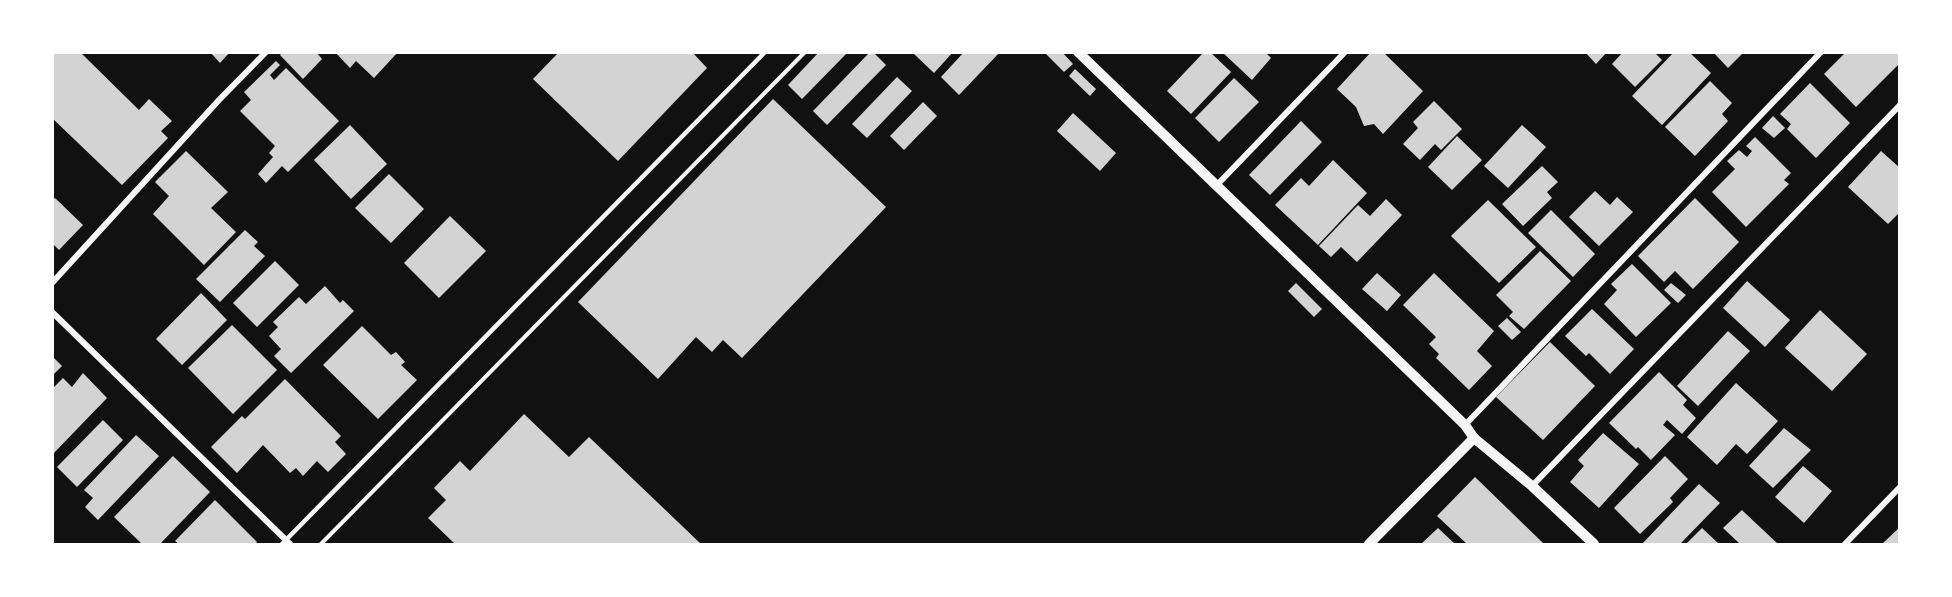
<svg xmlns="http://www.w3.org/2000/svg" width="1952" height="597" viewBox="0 0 1952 597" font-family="'Work Sans',sans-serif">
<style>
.building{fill:#d3d3d3}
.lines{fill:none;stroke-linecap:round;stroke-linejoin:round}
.path{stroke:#f5f5f5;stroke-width:4}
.service{stroke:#f5f5f5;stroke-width:4.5}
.minor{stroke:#f5f5f5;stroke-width:6}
.tertiary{stroke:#f5f5f5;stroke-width:10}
</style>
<rect width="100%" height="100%" fill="#111"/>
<g class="building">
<polygon points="52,52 80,52 139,110 149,99 172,121 161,131 168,138 122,185 52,118"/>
<polygon points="210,52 230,52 220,63"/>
<polygon points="283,52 316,52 322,59 303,79 280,55"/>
<polygon points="335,52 398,52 374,78 356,61 350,68"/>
<polygon points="559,52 692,52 707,68 618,161 533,79"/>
<polygon points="819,52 848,52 802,99 788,85"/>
<polygon points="870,52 873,52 886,65 827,125 813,111"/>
<polygon points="916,52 953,52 934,73 914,54"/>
<polygon points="964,52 1000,52 959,95 941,77"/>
<polygon points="1044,52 1062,52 1073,64 1064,72"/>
<polygon points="1204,52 1210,52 1231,72 1191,114 1167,91"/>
<polygon points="1222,52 1265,52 1271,58 1252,80"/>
<polygon points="1371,52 1383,52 1423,91 1383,134 1374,124 1364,126 1356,107 1337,89"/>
<polygon points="1585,52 1607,52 1596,64"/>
<polygon points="1623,52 1654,52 1662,60 1635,87 1612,64"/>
<polygon points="1674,52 1689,52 1711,73 1662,125 1632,96"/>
<polygon points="1713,52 1744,52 1728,68"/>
<polygon points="1846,52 1900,52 1900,63 1856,107 1824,74"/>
<polygon points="276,61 280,65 270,75 274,80 286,68 339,121 288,172 282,166 266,183 258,174 273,157 269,153 275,146 240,111 251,100 244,92"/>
<polygon points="1075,69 1096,89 1090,96 1069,76"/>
<polygon points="897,77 912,91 867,138 852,124"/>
<polygon points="1234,78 1259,102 1219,142 1195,118"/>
<polygon points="1710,81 1732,103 1722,114 1728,121 1695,156 1665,127"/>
<polygon points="1810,83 1850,123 1816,158 1787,129 1791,124 1780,114"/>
<polygon points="773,99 886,207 742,358 723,340 712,352 696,337 658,379 578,302"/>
<polygon points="1434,101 1462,129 1441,150 1435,144 1420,160 1403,144 1418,128 1413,122"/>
<polygon points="923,102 937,116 904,150 890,136"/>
<polygon points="1073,113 1116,153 1100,171 1057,131"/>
<polygon points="1773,116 1785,128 1774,138 1762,128"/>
<polygon points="1301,121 1322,142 1270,195 1249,175"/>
<polygon points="350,125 387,164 351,199 314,160"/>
<polygon points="1522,125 1546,147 1508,188 1484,166"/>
<polygon points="1457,136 1482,160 1452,190 1428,167"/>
<polygon points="1755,137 1791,173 1784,180 1789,184 1746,227 1712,192 1735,169 1727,161 1739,150 1747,157 1752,151 1746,146"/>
<polygon points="186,151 228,192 211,208 236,232 204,265 153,214 169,196 155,182"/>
<polygon points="1881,151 1900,168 1900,212 1888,224 1848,187"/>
<polygon points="1333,160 1367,193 1318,245 1275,205 1301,178 1309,186"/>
<polygon points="1542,166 1558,182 1547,192 1552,198 1523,226 1502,204"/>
<polygon points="389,174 424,209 391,243 355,208"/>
<polygon points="1595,191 1610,205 1617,197 1633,212 1599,246 1569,217"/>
<polygon points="55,198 83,225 59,250 52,243 52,201"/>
<polygon points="1695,198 1739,242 1693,289 1675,271 1664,282 1638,256"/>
<polygon points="1386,199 1402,215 1357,262 1341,247 1331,257 1319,246 1358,205 1370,216"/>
<polygon points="1488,200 1536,247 1499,283 1451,236"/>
<polygon points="1551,210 1595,254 1573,277 1528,233"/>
<polygon points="450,216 486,251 439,298 404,263"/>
<polygon points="245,230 258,242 254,246 265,256 220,302 196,279"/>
<polygon points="1540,251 1571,281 1524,329 1509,316 1513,312 1496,295"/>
<polygon points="275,261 299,285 257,327 233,303"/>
<polygon points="1632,264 1671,303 1636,337 1604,304 1617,290 1611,284"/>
<polygon points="1377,273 1401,295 1387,311 1362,289"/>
<polygon points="1434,273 1494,331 1477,351 1492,366 1469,390 1436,358 1439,354 1429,344 1436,337 1403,305"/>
<polygon points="1747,281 1790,320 1765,347 1723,308"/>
<polygon points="1296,283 1322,309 1314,317 1288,291"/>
<polygon points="1671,283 1686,295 1678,303 1664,290"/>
<polygon points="325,286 340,303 343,300 354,311 291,373 274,356 281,349 269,336 278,327 273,322 299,297 306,304"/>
<polygon points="201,293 227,320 182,365 156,339"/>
<polygon points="1592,309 1634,349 1610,374 1589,353 1586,356 1565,336"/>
<polygon points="1820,310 1867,354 1832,391 1785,348"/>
<polygon points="1507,318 1521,332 1512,340 1498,326"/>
<polygon points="232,325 277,370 233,414 188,368"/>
<polygon points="362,326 391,355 396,352 405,362 401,365 417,380 378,419 323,365"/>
<polygon points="1728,331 1750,351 1698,406 1677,386"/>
<polygon points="1550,342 1595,386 1543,440 1496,397"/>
<polygon points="52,356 62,366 52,376"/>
<polygon points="1659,372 1687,400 1683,405 1696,418 1682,434 1667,420 1663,425 1675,435 1651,460 1638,447 1636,449 1609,423"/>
<polygon points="83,373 107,398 52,455 52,389 63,378 72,387"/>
<polygon points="285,379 341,436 335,442 346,454 328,472 317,461 303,476 296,468 290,473 263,445 237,473 211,447 242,416 245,419"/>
<polygon points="1736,383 1778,421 1747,454 1736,444 1717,465 1687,437"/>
<polygon points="524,414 569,457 589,437 701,544 455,544 428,518 446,500 434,488 460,461 470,471"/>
<polygon points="103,420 123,440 77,487 57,467"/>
<polygon points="1784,428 1811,450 1773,488 1749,466"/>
<polygon points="1603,433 1639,464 1599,508 1570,482 1584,466 1578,460"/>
<polygon points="136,435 159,456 98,520 85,507 93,498 84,490"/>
<polygon points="173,456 210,492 160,544 142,544 114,517"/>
<polygon points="1665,456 1688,479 1670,498 1673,502 1640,534 1614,508"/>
<polygon points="1803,466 1832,491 1804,523 1775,497"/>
<polygon points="1475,477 1544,544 1467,544 1437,516"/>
<polygon points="1699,484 1720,503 1680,544 1642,544"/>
<polygon points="215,500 257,542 255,544 179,544 175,541"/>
<polygon points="1742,510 1745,513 1778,544 1740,544 1723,528"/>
<polygon points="1900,527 1900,544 1882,544"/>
<polygon points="1438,528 1455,544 1421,544"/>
<polygon points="1702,528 1719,544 1686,544"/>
</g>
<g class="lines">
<polyline class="path" points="321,544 805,52"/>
<polyline class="service" points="282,544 765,52"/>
<g class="minor">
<polyline points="1216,186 1345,52"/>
<polyline points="52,283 219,100 266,52"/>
<polyline points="52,312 290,544"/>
<polyline points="1465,425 1821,52"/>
<polyline points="1532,486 1900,105"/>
<polyline points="1845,544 1900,487"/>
</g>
<g class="tertiary">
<polyline points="1078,52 1465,425 1474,438 1532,486 1594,544"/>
<polyline points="1369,544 1474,438"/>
</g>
</g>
<rect width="1952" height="597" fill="none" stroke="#ffffff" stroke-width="108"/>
</svg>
